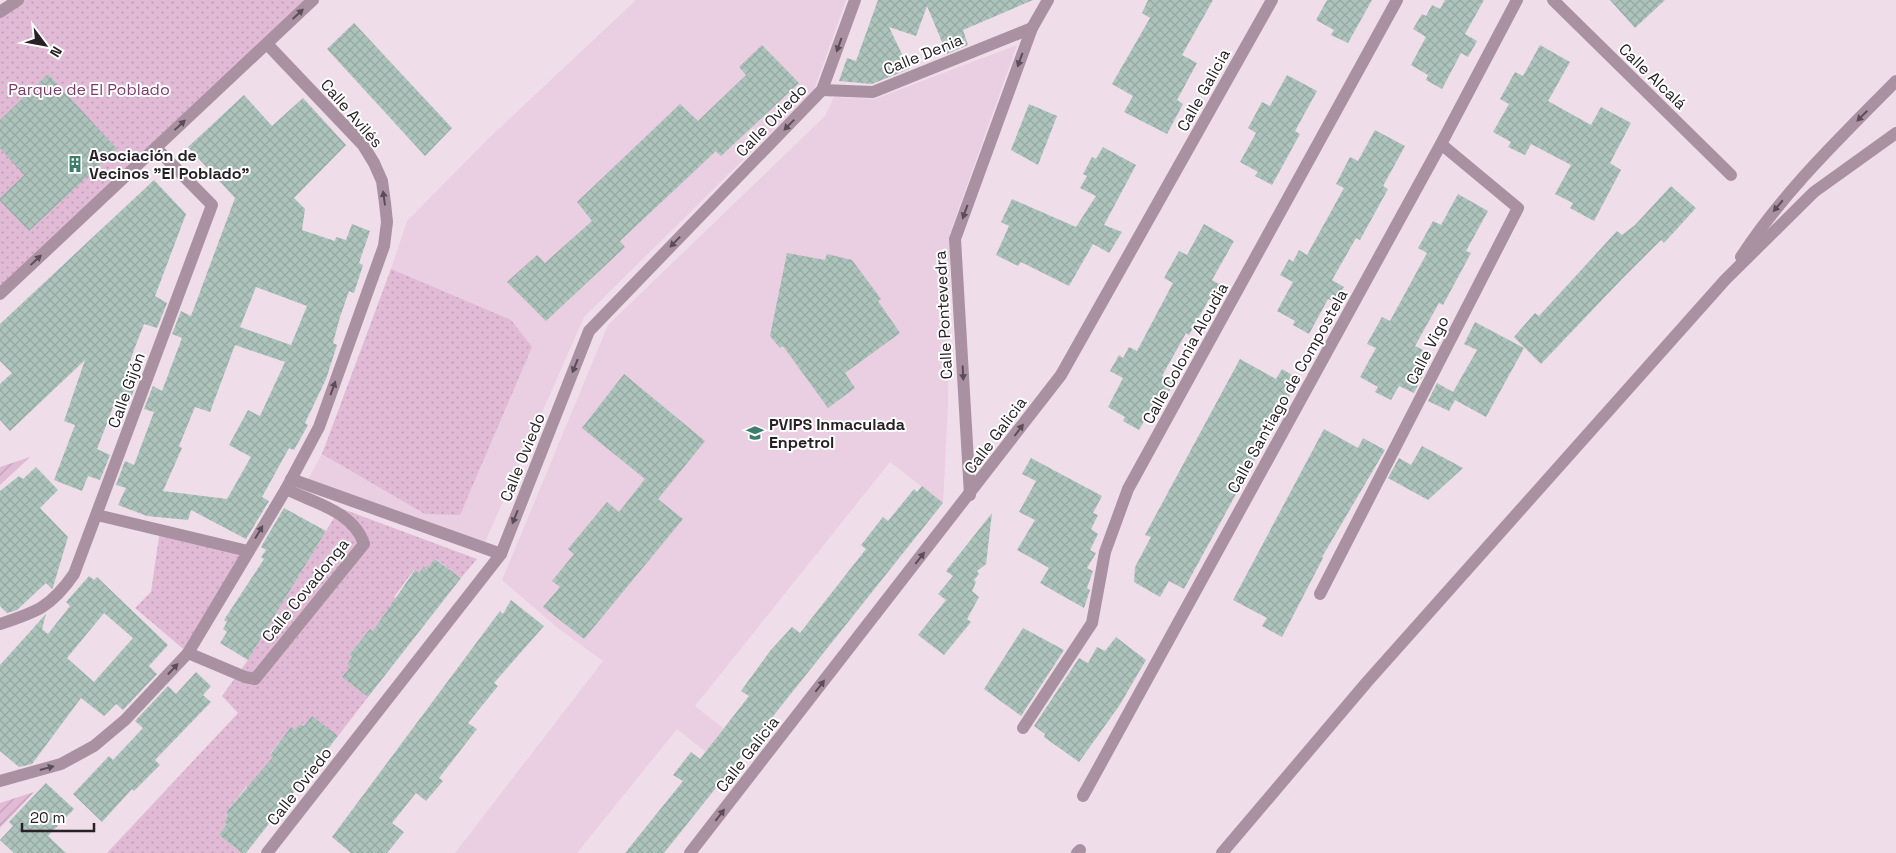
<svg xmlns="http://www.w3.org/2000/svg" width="1896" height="853" viewBox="0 0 1896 853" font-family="'Space Grotesk',sans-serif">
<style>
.built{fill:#e9cfe1}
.park{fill:url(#park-dots)}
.garden{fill:url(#garden-furrows)}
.building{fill:url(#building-cross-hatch);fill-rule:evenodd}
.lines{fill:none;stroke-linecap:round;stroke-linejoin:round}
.pedestrian{stroke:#aa91a2;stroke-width:12}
.minor{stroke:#aa91a2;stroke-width:12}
.tertiary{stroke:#aa91a2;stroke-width:12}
.oneway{fill:#5b4d57}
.labels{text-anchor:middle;stroke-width:4;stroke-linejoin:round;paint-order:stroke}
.street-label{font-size:16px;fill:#272025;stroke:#fff}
.park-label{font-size:16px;fill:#7d3a6c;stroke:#fff}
.poi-label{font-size:16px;font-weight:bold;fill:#272025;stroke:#fff;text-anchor:start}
</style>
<defs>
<pattern id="park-dots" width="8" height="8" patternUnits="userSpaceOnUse" patternTransform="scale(1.25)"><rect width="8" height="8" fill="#e1bad5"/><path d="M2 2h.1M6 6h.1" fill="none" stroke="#c1a0b7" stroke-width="1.8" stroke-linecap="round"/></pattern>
<pattern id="garden-furrows" width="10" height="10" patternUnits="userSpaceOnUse" patternTransform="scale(1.25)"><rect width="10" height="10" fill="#e1bad5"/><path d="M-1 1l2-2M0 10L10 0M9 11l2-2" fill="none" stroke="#c1a0b7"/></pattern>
<pattern id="building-cross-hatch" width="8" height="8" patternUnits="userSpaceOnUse" patternTransform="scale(1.25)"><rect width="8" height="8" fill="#adc4bc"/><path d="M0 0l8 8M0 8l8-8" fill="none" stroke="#95a8a1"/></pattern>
</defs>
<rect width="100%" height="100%" fill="#f0ddea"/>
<g class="built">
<polygon points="636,0 846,0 814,90 584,317 485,542 306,483 341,419 407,221 486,141"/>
<polygon points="1017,45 950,233 948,404 943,503 890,462 695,706 723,728 706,752 677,729 577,853 455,853 603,661 559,629 502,580 608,325 825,116 834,97 875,99"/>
</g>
<g class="park">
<polygon points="18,0 313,0 0,294 0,12"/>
<polygon points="391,269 511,320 532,347 460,515 425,514 322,454"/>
<polygon points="340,508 477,559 461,578 436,559 427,569 424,566 419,573 414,570 394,597 397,599 373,631 370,629 349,655 352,657 347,664 350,667 343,677 368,697 338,736 300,724 295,730 291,728 270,754 273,757 249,788 246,787 226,812 228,815 224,822 227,824 219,835 242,853 107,853 238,713 222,696 248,660"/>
<polygon points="160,530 248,551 188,653 135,608 151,592"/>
</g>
<g class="garden">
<polygon points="30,457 0,485 0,467"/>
<polygon points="34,792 0,828 0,803"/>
</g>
<g class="building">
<polygon points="878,0 1033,0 963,30 968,45 947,54 927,6 916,36 889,27 909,69 872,84 839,81 847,58 856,61"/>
<polygon points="1148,0 1213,0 1182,55 1197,63 1177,100 1183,104 1167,134 1124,112 1133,96 1112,84 1150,18 1142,13"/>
<polygon points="1327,0 1372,0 1348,43 1331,35 1334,30 1316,20"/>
<polygon points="1445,0 1484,0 1465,34 1477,41 1468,57 1461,53 1442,89 1426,80 1428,75 1411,65 1426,37 1413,29 1422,14 1426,16 1432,5 1440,9"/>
<polygon points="1610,0 1665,0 1635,28"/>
<polygon points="354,23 452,128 425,156 327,49"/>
<polygon points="762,45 799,83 721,156 716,151 620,241 625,247 546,321 507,282 537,255 545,263 592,221 577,202 680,104 698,121 746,75 739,67"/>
<polygon points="1540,45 1570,62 1548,101 1591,125 1601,107 1631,123 1610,163 1621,170 1594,221 1570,208 1573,203 1555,194 1571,165 1531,144 1525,155 1508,147 1511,142 1493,132 1509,104 1500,99 1515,72 1523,76"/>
<polygon points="48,74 117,149 29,231 0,201 0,198 24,175 0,148 0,120"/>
<polygon points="1287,75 1317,91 1295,131 1300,134 1272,185 1255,176 1258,172 1240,162 1256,133 1248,128 1262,102 1270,106"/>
<path d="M 244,95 L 272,126 L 303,98 L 346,145 L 294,198 L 305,209 L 302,230 L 335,241 L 336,237 L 346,240 L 352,224 L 370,231 L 359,263 L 363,265 L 354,293 L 349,291 L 340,317 L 333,343 L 337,345 L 326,379 L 305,423 L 308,425 L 294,450 L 289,448 L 262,497 L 269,501 L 246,539 L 191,510 L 188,520 L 147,516 L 118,505 L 126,488 L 116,485 L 125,461 L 134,465 L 154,412 L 144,409 L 153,386 L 162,391 L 182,338 L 172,334 L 181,311 L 191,316 L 235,198 L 188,147 ZM 256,287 L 307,306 L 291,345 L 240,327 ZM 235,345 L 285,362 L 260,416 L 248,410 L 229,445 L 251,457 L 227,499 L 163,491 L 182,448 L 179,446 L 195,407 L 210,412 Z"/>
<polygon points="1029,104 1057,116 1038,165 1011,150"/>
<polygon points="1375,130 1405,146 1383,186 1388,189 1360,240 1356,238 1332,280 1344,287 1335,302 1328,299 1309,334 1293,325 1295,321 1277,311 1293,282 1280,275 1289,259 1293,262 1299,250 1307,255 1344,188 1336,184 1350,157 1358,161"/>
<polygon points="1103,147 1136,165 1104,225 1122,232 1109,253 1093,244 1069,286 1021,262 1018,266 996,255 1009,226 1001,222 1012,199 1076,227 1096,196 1080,188 1087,176 1083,174 1092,157 1096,159"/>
<polygon points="154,180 186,214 155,296 167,303 157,328 144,324 135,347 126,373 138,379 129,403 116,399 107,423 97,449 110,455 100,480 88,476 82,491 54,480 75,425 64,421 85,360 10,431 0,420 0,384 12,373 0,361 0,324"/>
<polygon points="1671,186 1696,208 1664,243 1661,240 1621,280 1541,364 1514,337 1535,313 1539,316 1617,231 1622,235 1635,225"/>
<polygon points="1458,194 1488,211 1466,251 1471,253 1443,305 1439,303 1415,346 1427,352 1417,371 1423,375 1414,393 1399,386 1391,400 1375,392 1378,387 1360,377 1376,348 1367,344 1382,317 1390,321 1427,253 1418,248 1433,221 1441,225"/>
<polygon points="1204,224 1234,241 1212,280 1224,287 1216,303 1209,299 1189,335 1186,333 1162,376 1174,383 1165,398 1159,395 1139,430 1123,421 1125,417 1108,407 1123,378 1110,371 1119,355 1123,358 1129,347 1137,351 1173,283 1164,278 1179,251 1187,255"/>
<polygon points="787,253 825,260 827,254 852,260 881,299 878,301 900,333 845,373 855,388 828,408 783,346 780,348 770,336"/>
<polygon points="1475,322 1524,348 1486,417 1455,400 1449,411 1428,401 1437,383 1453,392 1477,350 1464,344"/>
<polygon points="1240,359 1276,379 1282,369 1299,379 1184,589 1169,581 1160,597 1134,582 1135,567 1151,537 1145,535"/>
<polygon points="624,374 705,441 658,499 683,519 584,639 543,607 560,587 552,581 574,554 568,549 607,502 619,512 645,479 582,428"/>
<polygon points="1324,429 1358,448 1363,438 1385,450 1322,557 1323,558 1282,637 1262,626 1267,618 1233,600"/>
<polygon points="1422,446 1463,468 1428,500 1388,478 1399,458 1411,465"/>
<polygon points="1031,458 1102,496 1093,513 1098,515 1091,529 1098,534 1090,550 1096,553 1087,568 1093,571 1087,588 1090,590 1084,608 1040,583 1049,568 1017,550 1035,520 1019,512 1036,481 1022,474"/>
<polygon points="36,467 58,490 40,508 68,537 53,587 52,589 46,583 17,610 7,613 0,606 0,491 19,476 23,479"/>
<polygon points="922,486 943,503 664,853 625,853 683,781 673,775 691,752 700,759 749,696 741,691 770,651 792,627 800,633 866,549 861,545 883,517 888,521 914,489 917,492"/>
<polygon points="284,508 326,531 248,660 220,643 227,632 223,629 227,622 224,620 264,559 261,557 266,550 261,547"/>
<polygon points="992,513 986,564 977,571 979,574 974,580 976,582 972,591 979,597 967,619 971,622 944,655 918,635 946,600 938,594 953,576 946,571"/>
<polygon points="435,559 461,578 368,697 342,677 350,667 347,664 352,657 349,655 370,629 373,631 415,570 419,573 424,566 427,569"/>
<path d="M 89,576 L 94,580 L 97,577 L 168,645 L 149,666 L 157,674 L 123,710 L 116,704 L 104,716 L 81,698 L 32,764 L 19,767 L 0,751 L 0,665 L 46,614 L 42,629 L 48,634 L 70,606 L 66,602 ZM 104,613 L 133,638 L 94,682 L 67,658 Z"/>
<polygon points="511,600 544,626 494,683 498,686 468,723 477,729 439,778 443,781 426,801 416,793 392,823 404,832 387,853 351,853 332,837 500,611 503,614"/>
<polygon points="1023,628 1064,650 1021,716 984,689"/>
<polygon points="1116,637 1146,660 1119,706 1079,762 1044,737 1045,734 1034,726 1079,658 1088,663 1097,647 1105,651"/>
<polygon points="196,672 211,686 203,695 211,702 155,760 160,765 134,791 132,789 102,822 73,794 109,756 113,760 143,728 135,721 168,686 176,694"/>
<polygon points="312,716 338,736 246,853 242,853 219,835 227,824 224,822 228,815 226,812 273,757 270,755 291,727 295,730 300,724 304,726"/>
<polygon points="46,783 74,809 48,836 66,853 14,853 0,840 13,826 9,822"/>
</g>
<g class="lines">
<g class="pedestrian">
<polyline points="822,90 873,92 1032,28"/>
<polyline points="291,479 501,554"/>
</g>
<g class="minor">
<polyline points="1553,0 1731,175"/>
<polyline points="0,294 313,0"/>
<polyline points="970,495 955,239 1032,28 1048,0"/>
<polyline points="97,515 248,551"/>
<polyline points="1320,594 1518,208 1441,144"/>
<path d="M 0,624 C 37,612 51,607 74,574 L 212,205 L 156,148"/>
<path d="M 188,653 L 245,677 L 255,679 L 364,544 C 353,511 314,503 286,489"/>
<polyline points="1023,728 1092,623 1105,552 1128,489 1397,0"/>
<polyline points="0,781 61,764 94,746 125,720 188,653 286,489 319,427 384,246 387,222 385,203 382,181 374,163 363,145 267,44"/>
<polyline points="1083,796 1441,144 1517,0"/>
<polyline points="267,853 501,554 589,331 822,90 855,0"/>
<polyline points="690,853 1061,375 1272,0"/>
<polyline points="1077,853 1080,850"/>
</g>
<g class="tertiary">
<polyline points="0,12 18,0"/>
<path d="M 1741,257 C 1784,191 1841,137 1896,81"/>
<polyline points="1222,853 1367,682 1725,280 1814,192 1896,133"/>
</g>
</g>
<defs><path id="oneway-solid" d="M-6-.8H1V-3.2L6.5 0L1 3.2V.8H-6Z" transform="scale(1.25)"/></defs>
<g class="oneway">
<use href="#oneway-solid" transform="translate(298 14) rotate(-43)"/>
<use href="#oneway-solid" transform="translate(839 45) rotate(110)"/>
<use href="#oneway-solid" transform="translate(1020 60) rotate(110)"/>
<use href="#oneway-solid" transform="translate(1862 116) rotate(135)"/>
<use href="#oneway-solid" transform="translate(180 125) rotate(-43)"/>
<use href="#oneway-solid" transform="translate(789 125) rotate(134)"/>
<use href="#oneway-solid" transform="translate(384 198) rotate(-98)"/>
<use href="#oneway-solid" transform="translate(1778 206) rotate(130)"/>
<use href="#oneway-solid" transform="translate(965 212) rotate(110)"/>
<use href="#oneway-solid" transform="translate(675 242) rotate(134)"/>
<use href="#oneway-solid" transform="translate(36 260) rotate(-43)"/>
<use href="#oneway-solid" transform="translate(575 366) rotate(112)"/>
<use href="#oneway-solid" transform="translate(963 373) rotate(87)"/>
<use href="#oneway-solid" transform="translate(333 388) rotate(-70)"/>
<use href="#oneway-solid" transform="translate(1019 430) rotate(-53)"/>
<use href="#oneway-solid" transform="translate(515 517) rotate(112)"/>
<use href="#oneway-solid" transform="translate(259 532) rotate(-59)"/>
<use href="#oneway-solid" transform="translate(920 558) rotate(-52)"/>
<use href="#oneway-solid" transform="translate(173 669) rotate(-47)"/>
<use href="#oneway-solid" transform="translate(820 686) rotate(-52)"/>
<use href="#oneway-solid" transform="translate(47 768) rotate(-15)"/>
<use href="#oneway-solid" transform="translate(720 815) rotate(-52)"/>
</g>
<defs>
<g id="building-bare" transform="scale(1.35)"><path d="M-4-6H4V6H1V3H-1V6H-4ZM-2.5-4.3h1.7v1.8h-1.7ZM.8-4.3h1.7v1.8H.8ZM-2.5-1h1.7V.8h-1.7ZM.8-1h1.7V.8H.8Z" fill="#3d7d6b" stroke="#fff" stroke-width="2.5" paint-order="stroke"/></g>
<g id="school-bare" transform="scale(1.35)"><path d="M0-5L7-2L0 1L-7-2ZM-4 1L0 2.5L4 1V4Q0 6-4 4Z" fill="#3d7d6b" stroke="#fff" stroke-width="2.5" paint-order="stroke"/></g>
</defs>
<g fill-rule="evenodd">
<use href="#building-bare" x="75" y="164"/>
<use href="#school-bare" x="755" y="433"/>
</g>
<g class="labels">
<g class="street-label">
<text transform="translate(923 54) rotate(-22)" y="6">Calle Denia</text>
<text transform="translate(1653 76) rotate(44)" y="6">Calle Alcalá</text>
<text transform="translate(1203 90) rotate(-61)" y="6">Calle Galicia</text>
<text transform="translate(352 113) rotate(49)" y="6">Calle Avilés</text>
<text transform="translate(771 120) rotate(-46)" y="6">Calle Oviedo</text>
<text transform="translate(943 315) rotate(-93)" y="6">Calle Pontevedra</text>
<text transform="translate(1427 350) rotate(-63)" y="6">Calle Vigo</text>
<text transform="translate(1185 353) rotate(-61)" y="6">Calle Colonia Alcudia</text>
<text transform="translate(126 390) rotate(-70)" y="6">Calle Gijón</text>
<text transform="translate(1287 391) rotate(-61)" y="6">Calle Santiago de Compostela</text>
<text transform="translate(995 435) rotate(-53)" y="6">Calle Galicia</text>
<text transform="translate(522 457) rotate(-68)" y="6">Calle Oviedo</text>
<text transform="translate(305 590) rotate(-51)" y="6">Calle Covadonga</text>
<text transform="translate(747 754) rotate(-52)" y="6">Calle Galicia</text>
<text transform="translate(299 786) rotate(-52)" y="6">Calle Oviedo</text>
</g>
<g class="park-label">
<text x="89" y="95">Parque de El Poblado</text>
</g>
<g class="poi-label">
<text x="89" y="161">Asociación de<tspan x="89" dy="18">Vecinos "El Poblado"</tspan></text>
<text x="769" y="430">PVIPS Inmaculada<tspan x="769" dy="18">Enpetrol</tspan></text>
</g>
</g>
<g transform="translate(45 45) rotate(122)" stroke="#ffffff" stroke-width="4" paint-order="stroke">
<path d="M0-4L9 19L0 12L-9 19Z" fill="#272025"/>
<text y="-8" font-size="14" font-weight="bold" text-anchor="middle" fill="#272025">N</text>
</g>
<path d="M22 823v8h72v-8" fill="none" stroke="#272025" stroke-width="2.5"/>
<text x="30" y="823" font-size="15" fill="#272025" stroke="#ffffff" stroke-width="4" paint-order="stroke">20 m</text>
</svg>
